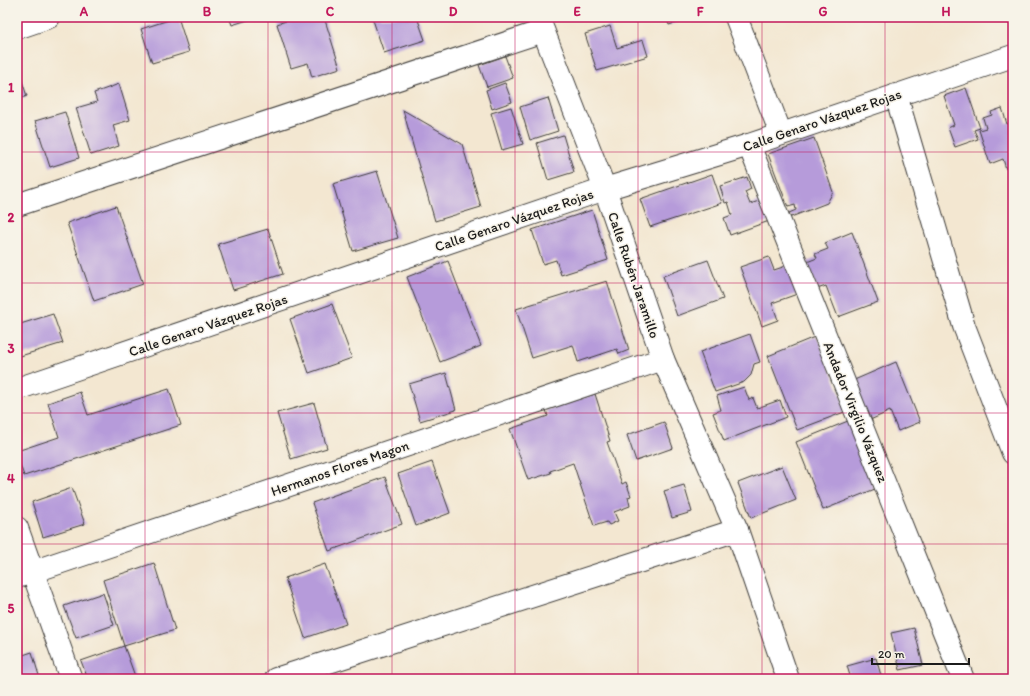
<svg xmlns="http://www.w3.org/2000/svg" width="1030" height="696" viewBox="0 0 1030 696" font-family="Itim,sans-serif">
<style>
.building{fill:#b69bda}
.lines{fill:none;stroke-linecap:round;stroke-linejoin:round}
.minor-casing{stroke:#3c3a37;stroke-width:24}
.minor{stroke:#fff;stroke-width:22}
.grid{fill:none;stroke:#c2185b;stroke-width:1;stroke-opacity:0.55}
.labels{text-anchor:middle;stroke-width:3;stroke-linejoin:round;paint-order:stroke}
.street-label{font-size:14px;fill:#1c1c1c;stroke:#f7f3e8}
.neatline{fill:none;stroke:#c2185b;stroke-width:1.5}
.grid-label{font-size:13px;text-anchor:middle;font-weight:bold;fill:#c2185b}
</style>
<rect width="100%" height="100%" fill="#f7f3e8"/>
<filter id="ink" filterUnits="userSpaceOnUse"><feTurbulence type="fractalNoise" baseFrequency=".025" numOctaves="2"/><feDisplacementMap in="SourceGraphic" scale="8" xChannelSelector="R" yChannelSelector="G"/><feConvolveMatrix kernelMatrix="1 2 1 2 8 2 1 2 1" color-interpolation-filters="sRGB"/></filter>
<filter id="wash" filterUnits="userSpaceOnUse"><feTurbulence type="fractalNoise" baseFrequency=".012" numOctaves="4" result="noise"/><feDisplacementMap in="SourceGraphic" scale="16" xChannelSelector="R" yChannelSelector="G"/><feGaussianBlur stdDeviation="0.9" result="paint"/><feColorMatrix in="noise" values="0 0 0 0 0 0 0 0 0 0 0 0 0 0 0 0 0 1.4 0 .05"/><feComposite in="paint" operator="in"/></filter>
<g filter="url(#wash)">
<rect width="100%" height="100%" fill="#f3e7d1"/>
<g id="blocks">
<g class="building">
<polygon points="178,17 189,52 152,63 141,29"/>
<polygon points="229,17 257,17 232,25"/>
<polygon points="298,17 324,17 340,68 312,77 308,63 291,68 277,24"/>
<polygon points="372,17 417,17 425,40 384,53"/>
<polygon points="666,17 692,17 669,25"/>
<polygon points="610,26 617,48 643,40 648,56 597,71 585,34"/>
<polygon points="505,56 513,78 487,87 479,65"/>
<polygon points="17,67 27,96 17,100"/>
<polygon points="505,83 512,102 492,109 486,90"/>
<polygon points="119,84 130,120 113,125 119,146 91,155 76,108 97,102 94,93"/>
<polygon points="966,88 980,128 974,130 978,139 955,147 948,128 954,125 944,96"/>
<polygon points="548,98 558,131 530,140 520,107"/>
<polygon points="511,107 523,144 502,150 491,113"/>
<polygon points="1002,108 1007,124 1013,122 1013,166 1006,169 1003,159 990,164 979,130 986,128 983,118 992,115 991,112"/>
<polygon points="403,110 462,144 481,207 435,221 417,160"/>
<polygon points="65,112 79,158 50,167 35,121"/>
<polygon points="563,135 574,172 548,180 537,143"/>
<polygon points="814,138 833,192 827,203 791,217 789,213 796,210 795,205 788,207 768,154"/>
<polygon points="377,171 398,238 353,251 333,184"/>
<polygon points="712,174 722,203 650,227 640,199"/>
<polygon points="747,177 751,189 745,192 750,204 765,199 772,220 730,235 724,218 732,215 728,202 725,203 720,186"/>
<polygon points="116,206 143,284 94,301 67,223"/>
<polygon points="592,210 608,260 561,275 556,260 543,264 532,230"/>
<polygon points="268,229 283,274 233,290 218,244"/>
<polygon points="852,232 878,302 838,317 826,286 817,289 807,262 817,258 815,254 828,249 825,243"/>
<polygon points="769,257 774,270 789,265 800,293 772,303 778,320 762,326 740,267"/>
<polygon points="708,260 723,299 677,316 663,276"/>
<polygon points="448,261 481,346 440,362 407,277"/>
<polygon points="607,281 629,350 619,354 617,349 578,362 573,345 532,358 516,309"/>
<polygon points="332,304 352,358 309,373 290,319"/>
<polygon points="53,314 63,343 17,357 17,325"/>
<polygon points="750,334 760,362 754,364 751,375 744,382 715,392 700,352"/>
<polygon points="817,336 847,411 797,430 768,356"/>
<polygon points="896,362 920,422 898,431 890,411 868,421 852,381"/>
<polygon points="446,373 456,410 420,421 409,384"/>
<polygon points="744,387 749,400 753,398 757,408 780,400 786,417 724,441 713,413 721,410 717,396"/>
<polygon points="169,389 181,425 24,476 17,456 17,451 59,437 48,403 80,392 88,415"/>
<polygon points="595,394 610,441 607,442 622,484 626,482 631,496 628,497 630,506 614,512 618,521 609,525 607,522 594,526 573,463 550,471 551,473 528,480 510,429 548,416 546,410"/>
<polygon points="314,403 327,448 291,459 277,413"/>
<polygon points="848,421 875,489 823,510 796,442"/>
<polygon points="664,422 673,448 636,461 627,435"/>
<polygon points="432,462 450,513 416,526 398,474"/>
<polygon points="782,466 796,500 751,518 738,483"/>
<polygon points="385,477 402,524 329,551 312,503"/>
<polygon points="684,485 692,512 672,518 664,491"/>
<polygon points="72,488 85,524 43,537 32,502"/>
<polygon points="154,563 175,630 124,646 136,679 88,679 81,661 124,646 103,580"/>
<polygon points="325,564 346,624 305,638 285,578"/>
<polygon points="103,593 114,625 76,638 64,606"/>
<polygon points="914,628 923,665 900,670 891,633"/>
<polygon points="32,652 40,679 17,679 17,657"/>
<polygon points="876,658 882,679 851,679 847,666"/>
</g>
</g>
</g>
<g filter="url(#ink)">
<use href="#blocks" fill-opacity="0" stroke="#3c3a37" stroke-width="1"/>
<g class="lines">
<g class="minor-casing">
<g id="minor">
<polyline points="538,17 605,189 663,359 737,530 788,679"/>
<polyline points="736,17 781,134"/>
<polyline points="17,28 49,17"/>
<polyline points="896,95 964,326 1013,453"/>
<polyline points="749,145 963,679"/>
<polyline points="17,205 543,31"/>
<polyline points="17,389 605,189 749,145 1013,56"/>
<polyline points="17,528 71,679"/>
<polyline points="17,577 663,359"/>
<polyline points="276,679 737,530"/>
</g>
</g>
<use href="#minor" class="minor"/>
</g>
</g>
<path class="grid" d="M 145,17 L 145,679M 268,17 L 268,679M 392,17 L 392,679M 515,17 L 515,679M 638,17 L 638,679M 762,17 L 762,679M 885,17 L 885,679M 17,152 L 1013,152M 17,283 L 1013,283M 17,413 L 1013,413M 17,544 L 1013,544"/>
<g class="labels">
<g class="street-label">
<text transform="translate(822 120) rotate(-19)" y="5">Calle Genaro Vázquez Rojas</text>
<text transform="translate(514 220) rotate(-19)" y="5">Calle Genaro Vázquez Rojas</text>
<text transform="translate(634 275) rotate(71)" y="5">Calle Rubén Jaramillo</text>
<text transform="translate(208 325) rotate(-19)" y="5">Calle Genaro Vázquez Rojas</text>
<text transform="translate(856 412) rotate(68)" y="5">Andador Virgilio Vázquez</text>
<text transform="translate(340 468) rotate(-19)" y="5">Hermanos Flores Magon</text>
</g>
</g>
<rect width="1030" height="696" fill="none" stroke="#f7f3e8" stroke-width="44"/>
<path d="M872 658v6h97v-6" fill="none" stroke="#1c1c1c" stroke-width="2"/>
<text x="878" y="658" font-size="12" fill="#1c1c1c" stroke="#f7f3e8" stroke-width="3" paint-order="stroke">20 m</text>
<rect x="22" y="22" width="986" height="652" class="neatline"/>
<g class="grid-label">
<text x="84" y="16">A</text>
<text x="207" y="16">B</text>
<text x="330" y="16">C</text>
<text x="453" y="16">D</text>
<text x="577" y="16">E</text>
<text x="700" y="16">F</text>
<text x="823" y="16">G</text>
<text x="946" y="16">H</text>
<text x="11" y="92">1</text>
<text x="11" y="222">2</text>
<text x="11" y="353">3</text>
<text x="11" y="483">4</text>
<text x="11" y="613">5</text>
</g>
</svg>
